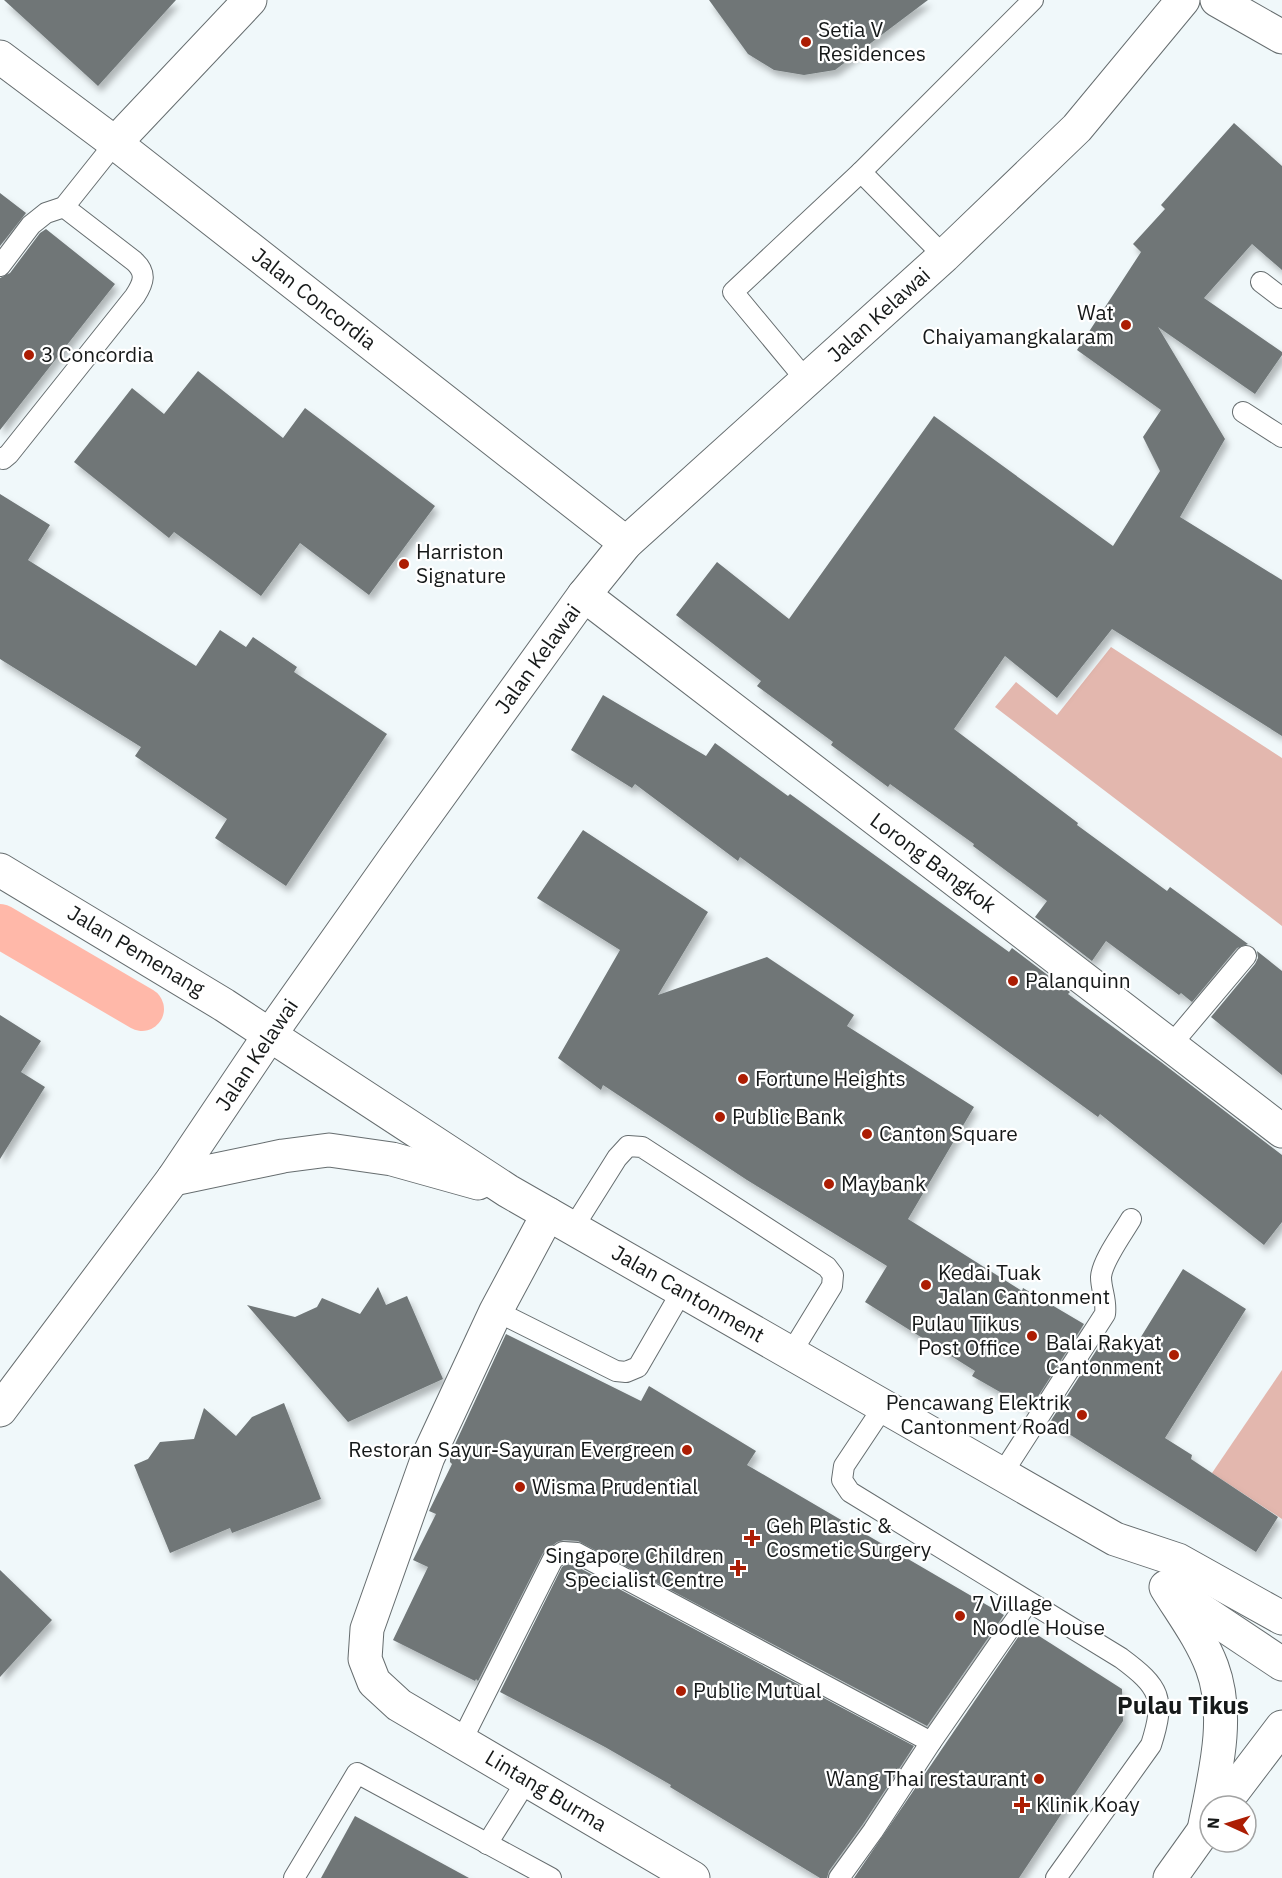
<svg xmlns="http://www.w3.org/2000/svg" width="1282" height="1878" viewBox="0 0 1282 1878" font-family="'IBM Plex Sans',sans-serif">
<style>
.green{fill:#e3b7ae}
.lines{fill:none;stroke-linecap:round;stroke-linejoin:round}
.canal{stroke:#ffb8a9;stroke-width:44}
.building{fill:#6f7677;filter:url(#shadow)}
.service-casing{stroke:#666d6f;stroke-width:22}
.minor-casing{stroke:#666d6f;stroke-width:35}
.secondary-casing{stroke:#666d6f;stroke-width:35}
.service{stroke:#fff;stroke-width:20}
.minor{stroke:#fff;stroke-width:33}
.secondary{stroke:#fff;stroke-width:33}
.poi-dot{fill:#ac1d03;stroke:#fff;stroke-width:2}
.labels{text-anchor:middle;stroke-width:4.5;stroke-linejoin:round;paint-order:stroke}
.poi-label{font-size:21px;fill:#161919;stroke:#fff;text-anchor:start}
.street-label{font-size:21px;fill:#161919;stroke:#fff}
.quarter-label{font-size:24px;font-weight:bold;fill:#161919;stroke:#fff}
</style>
<defs>
<filter id="shadow"><feDropShadow dx="3.5" dy="6" stdDeviation="3" flood-color="#0004"/></filter>
</defs>
<rect width="100%" height="100%" fill="#f0f8fa"/>
<g class="green">
<polygon points="1111,647 1282,758 1282,926 995,707 1016,682 1057,715"/>
<polygon points="1282,1370 1282,1519 1212,1473"/>
</g>
<g class="lines">
<polyline class="canal" points="0,926 142,1009"/>
</g>
<g class="building">
<polygon points="4,0 176,0 98,86"/>
<polygon points="709,0 928,0 835,70 804,75 774,70 748,54"/>
<polygon points="1234,123 1282,166 1282,270 1252,244 1204,298 1282,352 1282,355 1255,394 1158,327 1225,439 1180,517 1282,580 1282,736 1112,629 1057,698 1005,656 954,729 1078,823 1077,825 1167,891 1170,887 1248,944 1237,948 1192,1002 1181,993 1179,995 1106,941 1092,961 1035,917 1047,901 973,846 974,844 890,784 888,787 831,745 833,742 757,686 761,681 676,615 717,562 789,619 934,416 1113,546 1160,471 1143,437 1161,410 1077,350 1141,252 1133,244 1165,209 1161,205"/>
<polygon points="0,193 26,213 0,246"/>
<polygon points="46,229 115,284 0,430 0,278 10,273 40,233"/>
<polygon points="198,371 283,438 305,408 435,506 369,595 300,543 261,596 174,532 169,538 74,462 132,388 164,414"/>
<polygon points="0,494 50,525 28,560 196,666 220,630 246,647 253,637 297,667 294,672 387,734 286,886 215,838 227,819 135,756 141,747 0,659"/>
<polygon points="603,695 706,756 715,743 788,796 790,794 1009,952 1012,948 1070,992 1068,994 1161,1062 1282,1155 1282,1222 1264,1245 1100,1114 1098,1117 740,857 738,861 635,784 632,788 571,750"/>
<polygon points="583,830 708,912 658,995 767,957 854,1015 847,1026 974,1107 908,1219 1022,1291 1023,1288 1084,1324 1030,1409 972,1376 975,1371 865,1302 887,1266 747,1180 603,1085 601,1090 558,1058 620,950 537,898"/>
<polygon points="1257,951 1282,971 1282,1075 1211,1017 1255,964 1258,958"/>
<polygon points="0,1015 41,1041 21,1072 45,1087 0,1159"/>
<polygon points="1183,1269 1246,1309 1165,1438 1192,1455 1191,1459 1278,1517 1256,1552 1050,1422 1105,1337 1131,1353"/>
<polygon points="378,1287 386,1305 407,1296 443,1379 348,1422 247,1305 295,1317 317,1307 322,1298 360,1314"/>
<polygon points="506,1334 641,1401 649,1386 756,1451 747,1465 1004,1615 927,1726 578,1541 564,1540 557,1542 543,1553 478,1681 476,1679 475,1681 393,1640 428,1567 413,1560 436,1514 429,1511 452,1464 450,1462 450,1455"/>
<polygon points="284,1403 321,1499 232,1533 230,1528 170,1553 134,1465 148,1459 160,1442 194,1439 204,1408 236,1436 252,1417"/>
<polygon points="566,1564 574,1565 914,1746 863,1824 829,1871 827,1878 820,1878 670,1787 671,1785 605,1747 500,1692 562,1567"/>
<polygon points="0,1570 52,1620 0,1677"/>
<polygon points="1025,1627 1122,1689 1123,1721 1019,1878 854,1878"/>
<polygon points="355,1816 469,1878 321,1878"/>
</g>
<g class="lines">
<g class="service-casing">
<g id="service">
<polyline points="861,172 944,256"/>
<polyline points="0,266 31,225 46,213 64,207 115,143"/>
<polyline points="1261,282 1282,298"/>
<polyline points="806,380 733,292 861,172 1033,0"/>
<polyline points="1243,412 1282,437"/>
<path d="M 0,458 L 3,459 L 9,454 L 135,296 C 144,282 147,273 134,261 L 64,207"/>
<polyline points="1171,1045 1246,956"/>
<polyline points="573,1228 617,1158 628,1146 642,1147 827,1267 833,1275 832,1286 791,1353"/>
<polyline points="496,1311 616,1371 626,1372 638,1367 682,1291"/>
<path d="M 884,1406 L 844,1466 L 842,1480 L 850,1492 L 1121,1658 C 1160,1687 1166,1698 1151,1745 L 1056,1878"/>
<path d="M 1002,1474 L 1105,1314 C 1107,1300 1101,1290 1101,1277 C 1102,1261 1123,1233 1131,1219"/>
<polyline points="461,1742 553,1559 563,1552 577,1553 931,1742"/>
<polyline points="487,1844 527,1780"/>
<polyline points="294,1878 357,1773 551,1878"/>
<polyline points="839,1878 873,1831 931,1742 1028,1602"/>
</g>
</g>
<g class="minor-casing">
<g id="minor">
<polyline points="1217,0 1282,37"/>
<polyline points="0,57 115,143 626,543"/>
<polyline points="115,143 250,0"/>
<polyline points="584,595 1282,1131"/>
<polyline points="548,1214 496,1311 428,1457 367,1629 365,1659 374,1682 399,1705 693,1878"/>
</g>
</g>
<g class="secondary-casing">
<g id="secondary">
<polyline points="0,870 224,1005 508,1191 1115,1539 1178,1560 1282,1618"/>
<polyline points="173,1179 283,1156 329,1150 392,1159 478,1183"/>
<polyline points="0,1410 173,1179 269,1036 396,856 584,595 626,543 944,256 1077,128 1183,0"/>
<path d="M 1166,1587 C 1182,1613 1201,1638 1212,1667 C 1231,1718 1214,1778 1204,1830"/>
<polyline points="1174,1592 1282,1664"/>
<polyline points="1222,1806 1282,1727"/>
<polyline points="1170,1878 1210,1822"/>
</g>
</g>
<use href="#service" class="service"/>
<use href="#minor" class="minor"/>
<use href="#secondary" class="secondary"/>
</g>
<g class="poi-dot">
<circle cx="806" cy="42" r="6"/>
<circle cx="1126" cy="325" r="6"/>
<circle cx="29" cy="355" r="6"/>
<circle cx="404" cy="564" r="6"/>
<circle cx="1013" cy="981" r="6"/>
<circle cx="743" cy="1079" r="6"/>
<circle cx="720" cy="1117" r="6"/>
<circle cx="867" cy="1134" r="6"/>
<circle cx="829" cy="1184" r="6"/>
<circle cx="926" cy="1285" r="6"/>
<circle cx="1032" cy="1336" r="6"/>
<circle cx="1174" cy="1355" r="6"/>
<circle cx="1082" cy="1415" r="6"/>
<circle cx="687" cy="1450" r="6"/>
<circle cx="520" cy="1487" r="6"/>
<path d="M749 1529h6v6h6v6h-6v6h-6v-6h-6v-6h6z"/>
<path d="M735 1559h6v6h6v6h-6v6h-6v-6h-6v-6h6z"/>
<circle cx="960" cy="1616" r="6"/>
<circle cx="681" cy="1691" r="6"/>
<circle cx="1039" cy="1779" r="6"/>
<path d="M1019 1796h6v6h6v6h-6v6h-6v-6h-6v-6h6z"/>
</g>
<g class="labels">
<g class="poi-label">
<text x="818" y="37">Setia V<tspan x="818" dy="24">Residences</tspan></text>
<text x="1114" y="320" text-anchor="end">Wat<tspan x="1114" dy="24">Chaiyamangkalaram</tspan></text>
<text x="41" y="362">3 Concordia</text>
<text x="416" y="559">Harriston<tspan x="416" dy="24">Signature</tspan></text>
<text x="1025" y="988">Palanquinn</text>
<text x="755" y="1086">Fortune Heights</text>
<text x="732" y="1124">Public Bank</text>
<text x="879" y="1141">Canton Square</text>
<text x="841" y="1191">Maybank</text>
<text x="938" y="1280">Kedai Tuak<tspan x="938" dy="24">Jalan Cantonment</tspan></text>
<text x="1020" y="1331" text-anchor="end">Pulau Tikus<tspan x="1020" dy="24">Post Office</tspan></text>
<text x="1162" y="1350" text-anchor="end">Balai Rakyat<tspan x="1162" dy="24">Cantonment</tspan></text>
<text x="1070" y="1410" text-anchor="end">Pencawang Elektrik<tspan x="1070" dy="24">Cantonment Road</tspan></text>
<text x="675" y="1457" text-anchor="end">Restoran Sayur-Sayuran Evergreen</text>
<text x="532" y="1494">Wisma Prudential</text>
<text x="766" y="1533">Geh Plastic &amp;<tspan x="766" dy="24">Cosmetic Surgery</tspan></text>
<text x="724" y="1563" text-anchor="end">Singapore Children<tspan x="724" dy="24">Specialist Centre</tspan></text>
<text x="972" y="1611">7 Village<tspan x="972" dy="24">Noodle House</tspan></text>
<text x="693" y="1698">Public Mutual</text>
<text x="1027" y="1786" text-anchor="end">Wang Thai restaurant</text>
<text x="1036" y="1812">Klinik Koay</text>
</g>
<g class="street-label">
<text transform="translate(314 299) rotate(38)" y="7">Jalan Concordia</text>
<text transform="translate(879 315) rotate(-42)" y="7">Jalan Kelawai</text>
<text transform="translate(538 659) rotate(-54)" y="7">Jalan Kelawai</text>
<text transform="translate(933 863) rotate(37)" y="7">Lorong Bangkok</text>
<text transform="translate(136 951) rotate(31)" y="7">Jalan Pemenang</text>
<text transform="translate(257 1055) rotate(-56)" y="7">Jalan Kelawai</text>
<text transform="translate(688 1294) rotate(30)" y="7">Jalan Cantonment</text>
<text transform="translate(546 1791) rotate(31)" y="7">Lintang Burma</text>
</g>
<g class="quarter-label">
<text x="1183" y="1714">Pulau Tikus</text>
</g>
</g>
<g transform="translate(1228 1824) rotate(274)"><circle r="28" fill="#ffffff" stroke="#a2a3a3" stroke-width="1.5"/>
<path d="M0-4.5L10 22L0 15L-10 22Z" fill="#ac1d03"/>
<text y="-9" font-size="16" font-weight="bold" text-anchor="middle" fill="#161919">N</text>
</g>
</svg>
